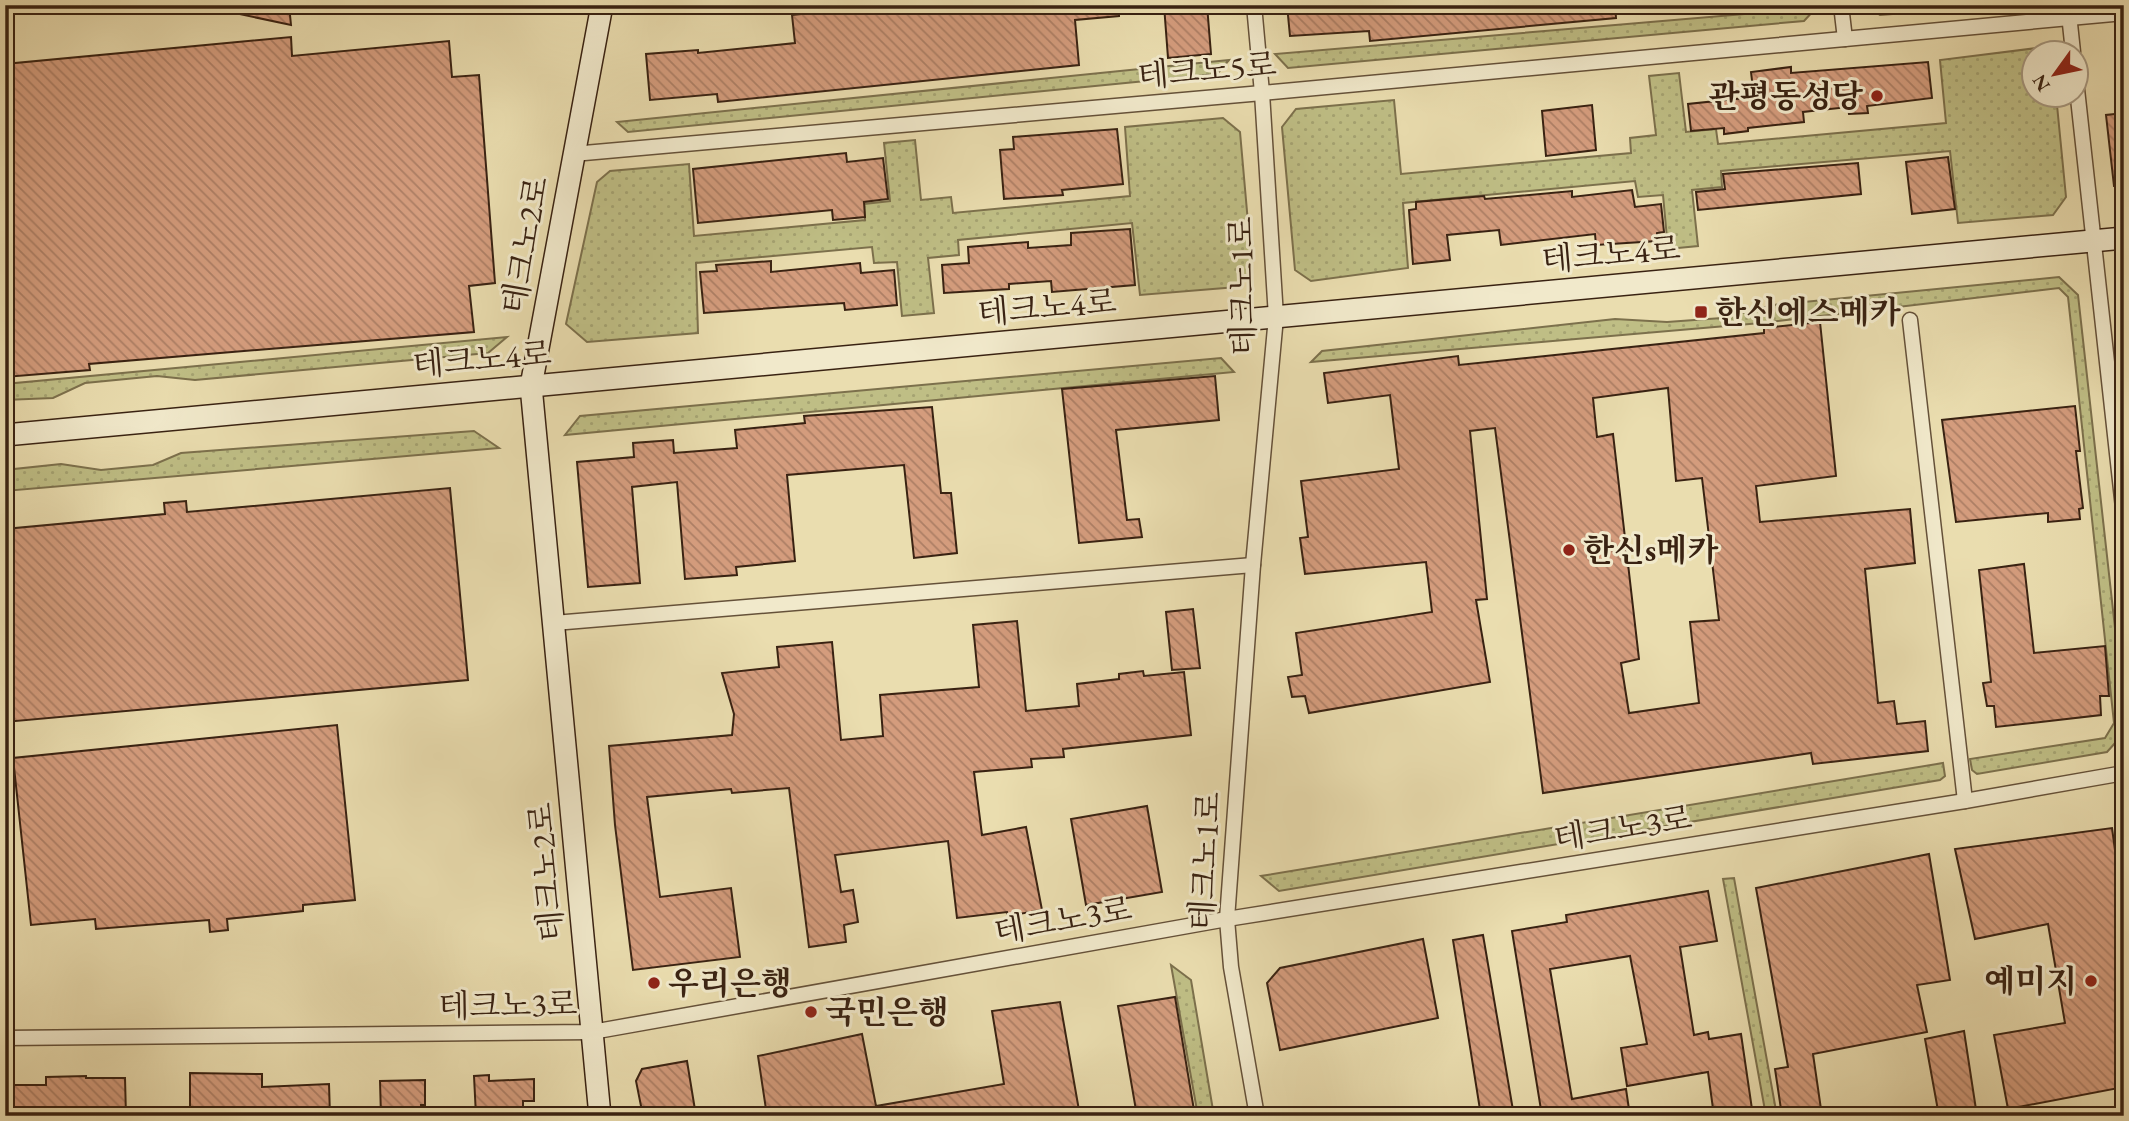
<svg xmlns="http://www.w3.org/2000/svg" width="2129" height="1121" viewBox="0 0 2129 1121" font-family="'EB Garamond','Noto Serif KR',serif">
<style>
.green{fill:url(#green-dots);stroke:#7c704c;stroke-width:2}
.building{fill:url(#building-back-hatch);stroke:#392212;stroke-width:2;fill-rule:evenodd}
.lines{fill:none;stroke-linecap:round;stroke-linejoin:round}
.minor-casing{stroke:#655139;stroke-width:17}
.secondary-casing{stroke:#392212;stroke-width:24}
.minor{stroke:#f1e9cb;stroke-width:14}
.secondary{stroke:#f1e9cb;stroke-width:21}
.poi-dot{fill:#8f2418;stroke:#f1e9cb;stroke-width:2.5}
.labels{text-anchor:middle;stroke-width:6;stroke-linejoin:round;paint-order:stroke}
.street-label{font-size:32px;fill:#392212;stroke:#f1e9cb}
.poi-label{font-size:32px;font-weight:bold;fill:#392212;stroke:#f1e9cb;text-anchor:start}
</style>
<defs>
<pattern id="green-dots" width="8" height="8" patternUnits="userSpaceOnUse" patternTransform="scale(1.75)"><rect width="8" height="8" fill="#bfbe85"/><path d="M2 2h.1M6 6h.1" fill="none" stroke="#a5a372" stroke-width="1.8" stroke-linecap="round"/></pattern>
<pattern id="building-back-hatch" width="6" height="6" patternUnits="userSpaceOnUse" patternTransform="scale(1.75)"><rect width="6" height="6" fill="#d49c7d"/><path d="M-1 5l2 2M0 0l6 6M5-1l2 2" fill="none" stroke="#ad7f65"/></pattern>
</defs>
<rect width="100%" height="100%" fill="#eaddaf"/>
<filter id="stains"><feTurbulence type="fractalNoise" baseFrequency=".00286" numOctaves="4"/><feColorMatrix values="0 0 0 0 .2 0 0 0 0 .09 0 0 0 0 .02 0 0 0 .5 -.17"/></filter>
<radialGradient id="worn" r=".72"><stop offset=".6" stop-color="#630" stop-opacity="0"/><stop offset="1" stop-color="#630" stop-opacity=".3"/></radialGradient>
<g class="green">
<polygon points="1865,5 2011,5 1880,15"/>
<polygon points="1816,8 1804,21 1288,68 1275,54"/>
<polygon points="2037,48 2043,52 2035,52 2035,94 2056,95 2066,197 2053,215 1958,223 1950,151 1721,171 1722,187 1692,190 1698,246 1668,249 1663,195 1638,197 1635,181 1403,203 1408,268 1311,281 1295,270 1282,127 1296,109 1394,100 1401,174 1631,153 1630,138 1656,135 1649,76 1679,73 1686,132 1716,129 1718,144 1946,123 1940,60"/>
<polygon points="1229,60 1217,74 628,132 617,122"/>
<polygon points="1223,118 1240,132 1252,268 1237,287 1140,295 1132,223 958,240 959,255 928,258 934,313 902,316 897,262 874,263 872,247 696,263 698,333 587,342 566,324 597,182 610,171 689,164 694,236 865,220 864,204 890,201 884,143 915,140 921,200 951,197 953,213 1130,196 1125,127"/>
<polygon points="2059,277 2078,295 2124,709 2124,733 2107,752 1977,774 1972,770 1970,759 2105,738 2114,723 2068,297 2059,288 1761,323 1311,362 1322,351 1615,319 1667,322 1722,318 1773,305"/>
<polygon points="507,337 488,353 195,380 157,376 85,383 53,398 5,400 5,384"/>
<polygon points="1221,358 1234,372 565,435 580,416"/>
<polygon points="474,431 499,448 5,491 5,470 61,464 101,470 153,465 181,453"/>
<polygon points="1943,763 1945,776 1940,780 1279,891 1261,876"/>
<polygon points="1734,878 1777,1116 1766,1116 1723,879"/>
<polygon points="1171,965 1191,980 1214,1116 1198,1116"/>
</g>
<g class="building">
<polygon points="231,5 289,5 291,25 230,12"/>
<polygon points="886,5 1119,5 1119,16 1075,20 1079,65 718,102 717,94 650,100 646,54 698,50 698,53 795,43 792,15"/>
<polygon points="1164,5 1207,5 1211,54 1168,58"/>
<polygon points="1287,5 1615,5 1616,18 1370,41 1369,31 1290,36"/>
<polygon points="291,37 292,56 449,41 452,77 479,75 495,283 469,286 474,332 89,364 90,370 5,377 5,64"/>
<polygon points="1928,62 1932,98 1867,106 1868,113 1849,114 1848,107 1803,112 1804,122 1748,128 1748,131 1724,134 1724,128 1691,131 1688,104 1754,97 1751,72 1791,67 1791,73"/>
<polygon points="1592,105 1596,150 1546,156 1542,111"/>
<polygon points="2124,113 2124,185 2114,186 2106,115"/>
<polygon points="1117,129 1123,184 1062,190 1063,195 1004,199 1000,150 1014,149 1013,137"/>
<polygon points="846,153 847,162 883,158 888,199 864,202 865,217 833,220 832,210 698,223 693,169"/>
<polygon points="1948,157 1955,209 1912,214 1906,162"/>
<polygon points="1858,163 1861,194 1698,210 1696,192 1725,189 1723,174"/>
<polygon points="1632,190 1635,207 1661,204 1664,232 1657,233 1657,241 1596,245 1595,234 1501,245 1499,230 1447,235 1450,260 1413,264 1409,210 1416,209 1416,202 1484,196 1485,199 1572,191 1572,197"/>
<polygon points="1130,229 1135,285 1052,292 1051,281 1009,284 1009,289 944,293 942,265 969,263 968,247 1028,242 1028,248 1071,245 1071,233"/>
<polygon points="771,261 771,272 860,263 861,273 894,270 897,305 845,310 844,303 704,313 700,272 717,271 716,265"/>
<path d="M 1820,322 L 1836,476 L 1756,486 L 1760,522 L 1910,509 L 1915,563 L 1865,569 L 1878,703 L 1894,701 L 1897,724 L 1925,721 L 1928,751 L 1813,764 L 1811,753 L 1543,793 L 1495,428 L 1470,431 L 1487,599 L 1476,600 L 1490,682 L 1309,713 L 1305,696 L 1292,697 L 1288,677 L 1302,675 L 1296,633 L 1432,612 L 1426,562 L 1305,574 L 1300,538 L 1308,537 L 1301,481 L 1399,469 L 1390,395 L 1328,403 L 1324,373 L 1458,356 L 1459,365 L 1764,333 L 1764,328 ZM 1668,388 L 1676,481 L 1702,478 L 1719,620 L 1690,622 L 1699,703 L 1629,713 L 1621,663 L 1639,659 L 1613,434 L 1597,437 L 1593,398 Z"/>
<polygon points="1215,376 1219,420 1116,430 1127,520 1139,519 1142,537 1079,543 1062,389"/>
<polygon points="2075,406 2080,451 2076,451 2083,508 2079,509 2080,519 2048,522 2048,513 1956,522 1942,420"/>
<polygon points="932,407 941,493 951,493 957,553 914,558 904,465 787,475 795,561 736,567 737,575 685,579 677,482 632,487 640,583 588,587 577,462 634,457 633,443 673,440 674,453 737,448 735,430 805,423 804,416"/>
<polygon points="450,488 468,680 5,722 5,529 165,514 164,503 186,501 187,512"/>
<polygon points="2024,564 2034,653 2105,646 2109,696 2100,696 2101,715 1996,727 1994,706 1987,706 1983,683 1991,682 1979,570"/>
<polygon points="1193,609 1200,668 1172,670 1166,612"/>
<polygon points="1017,621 1026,711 1079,706 1077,684 1119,679 1119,674 1143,671 1144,676 1184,672 1191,735 1063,749 1064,757 1031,759 1032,767 974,772 982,835 1026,827 1042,910 1008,916 1007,912 957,918 948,841 835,855 841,892 853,890 858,922 844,925 846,942 809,947 789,788 732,793 731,789 647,797 660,897 731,888 740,957 633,970 615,825 609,746 732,735 734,714 722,673 779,667 777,647 832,642 841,740 883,736 880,695 979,687 973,625"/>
<polygon points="337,725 355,900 303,905 303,911 227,919 228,930 210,932 209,920 96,929 95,919 31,925 13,758"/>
<polygon points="1147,806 1162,892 1086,905 1071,819"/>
<polygon points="2112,828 2124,916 2124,1087 2008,1109 1994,1035 2065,1023 2048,924 1975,939 1955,849"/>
<polygon points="1929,854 1950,980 1917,985 1927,1032 1813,1054 1822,1116 1782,1116 1775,1069 1788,1067 1756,888"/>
<polygon points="1708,891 1717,941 1680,947 1694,1035 1708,1032 1709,1039 1741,1034 1753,1116 1714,1116 1708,1072 1627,1086 1621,1048 1647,1044 1630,956 1550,969 1572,1099 1626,1089 1630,1116 1542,1116 1512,931 1567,922 1566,915"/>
<polygon points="1483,935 1514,1116 1481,1116 1453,940"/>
<polygon points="1423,939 1438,1018 1280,1050 1267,983 1280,968"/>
<polygon points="1175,997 1195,1116 1137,1116 1118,1006"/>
<polygon points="1060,1002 1080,1116 816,1116 815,1110 767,1116 758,1056 862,1034 876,1106 1004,1084 992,1011"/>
<polygon points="1964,1031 1977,1116 1939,1116 1925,1039"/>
<polygon points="687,1061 696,1116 643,1116 636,1081 642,1069"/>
<polygon points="190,1073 262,1074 262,1087 329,1084 330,1116 284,1116 284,1109 190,1108"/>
<polygon points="489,1075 489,1081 534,1079 534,1101 523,1101 523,1116 476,1116 474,1076"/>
<polygon points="86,1076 86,1078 125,1078 126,1116 47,1116 47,1112 12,1113 11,1085 46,1085 46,1077"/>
<polygon points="425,1080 425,1105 421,1105 422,1116 381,1116 380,1081"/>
</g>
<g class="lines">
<g class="minor-casing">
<g id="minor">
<polyline points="1254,5 1262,93 1276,317 1253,565 1227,919 1231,967 1257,1116"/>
<polyline points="1841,5 1845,39"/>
<polyline points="2068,5 2073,52"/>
<polyline points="2076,80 2124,517"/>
<polyline points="573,154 1262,93 2124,13"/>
<polyline points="1910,320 1965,801"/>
<polyline points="554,623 1253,565"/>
<polyline points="5,1038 592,1032 1227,919 1965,801 2124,773"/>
</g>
</g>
<g class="secondary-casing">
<g id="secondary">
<polyline points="5,435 2124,238"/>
<polyline points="600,1116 531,386 602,5"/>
</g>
</g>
<use href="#minor" class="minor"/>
<use href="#secondary" class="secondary"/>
</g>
<g class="poi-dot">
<circle cx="1877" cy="96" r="7"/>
<rect x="1694" y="305" width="14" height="14" rx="3.5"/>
<circle cx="1569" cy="550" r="7"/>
<circle cx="2091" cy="981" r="7"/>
<circle cx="654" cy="983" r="7"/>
<circle cx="811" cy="1012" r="7"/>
</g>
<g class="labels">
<g class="street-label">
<text transform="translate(1207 70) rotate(-5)" y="11">테크노5로</text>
<text transform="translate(525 245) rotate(-80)" y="11">테크노2로</text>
<text transform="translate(1611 254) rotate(-5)" y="11">테크노4로</text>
<text transform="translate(1242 286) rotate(-91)" y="11">테크노1로</text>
<text transform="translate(1047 307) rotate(-5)" y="11">테크노4로</text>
<text transform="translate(482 359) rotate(-5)" y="11">테크노4로</text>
<text transform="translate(1623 828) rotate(-9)" y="11">테크노3로</text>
<text transform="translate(1205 861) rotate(-87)" y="11">테크노1로</text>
<text transform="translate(546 872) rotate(-95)" y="11">테크노2로</text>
<text transform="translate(1063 920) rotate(-10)" y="11">테크노3로</text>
<text transform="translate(508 1005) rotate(-1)" y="11">테크노3로</text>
</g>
<g class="poi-label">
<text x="1863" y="107" text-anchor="end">관평동성당</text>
<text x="1715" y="323">한신에스메카</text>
<text x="1583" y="561">한신s메카</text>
<text x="2077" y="992" text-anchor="end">예미지</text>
<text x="668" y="994">우리은행</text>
<text x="825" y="1023">국민은행</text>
</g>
</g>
<rect width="2129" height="1121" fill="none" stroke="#eaddaf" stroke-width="28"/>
<rect x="7" y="7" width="2115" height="1107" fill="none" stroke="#392212" stroke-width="3.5"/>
<rect x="14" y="14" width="2101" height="1093" fill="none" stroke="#392212" stroke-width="2"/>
<g transform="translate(2055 74) rotate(237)"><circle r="33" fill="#f1e9cb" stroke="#a79981" stroke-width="2"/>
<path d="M0-5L12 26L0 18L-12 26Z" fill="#8f2418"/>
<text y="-10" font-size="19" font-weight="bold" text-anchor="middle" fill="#392212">N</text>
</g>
<rect width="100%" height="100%" filter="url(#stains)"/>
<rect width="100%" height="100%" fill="url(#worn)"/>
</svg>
